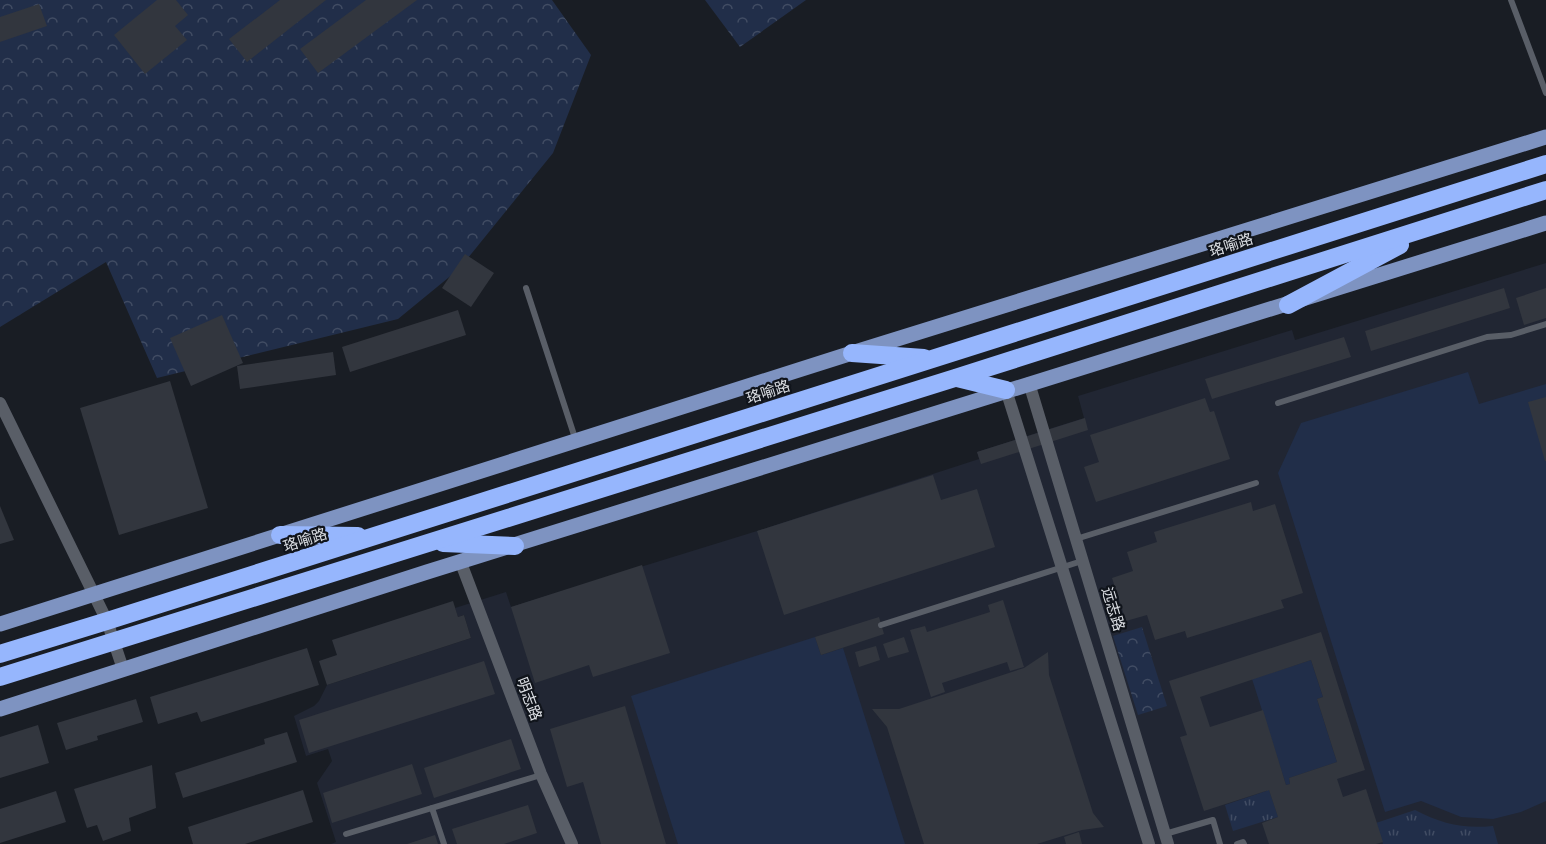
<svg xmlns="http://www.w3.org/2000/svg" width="1546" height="844" viewBox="0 0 1546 844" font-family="'PT Serif','Noto Sans SC',serif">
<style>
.built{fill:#212633}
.grass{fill:url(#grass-tufts)}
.forest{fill:url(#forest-crowns)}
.garden{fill:#212e49}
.building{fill:#32363e;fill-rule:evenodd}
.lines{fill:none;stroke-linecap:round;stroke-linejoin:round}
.lane{stroke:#595e67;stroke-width:6}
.street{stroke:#595e67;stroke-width:12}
.primary{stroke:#7e93c1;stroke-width:15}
.highway{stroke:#96b6fd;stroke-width:18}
.labels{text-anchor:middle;stroke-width:4.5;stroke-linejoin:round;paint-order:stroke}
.street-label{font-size:15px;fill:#dde0e5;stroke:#10141b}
</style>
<defs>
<pattern id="grass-tufts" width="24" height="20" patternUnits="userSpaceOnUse" patternTransform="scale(1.5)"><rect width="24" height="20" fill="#212e49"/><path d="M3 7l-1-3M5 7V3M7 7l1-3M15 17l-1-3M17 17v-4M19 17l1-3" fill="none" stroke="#414c63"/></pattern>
<pattern id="forest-crowns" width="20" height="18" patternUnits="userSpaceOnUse" patternTransform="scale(1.5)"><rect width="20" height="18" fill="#212e49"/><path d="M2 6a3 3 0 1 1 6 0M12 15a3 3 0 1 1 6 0" fill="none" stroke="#414c63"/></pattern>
</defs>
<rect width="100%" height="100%" fill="#191d24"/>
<polygon class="built" points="1546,263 1546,844 331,844 336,842 317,783 332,761 328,749 306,756 294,716 314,706 319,701 327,685 471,638 464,615 458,617 455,608 506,592 511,607 757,531 979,459 977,452 1084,418 1078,396 1292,330 1295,340"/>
<g class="grass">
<polygon points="1269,790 1278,817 1233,831 1225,805"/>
<path d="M 1415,810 C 1442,824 1463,829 1493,826 L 1498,844 L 1383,844 L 1376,823 Z"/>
</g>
<g class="forest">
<polygon points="0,0 552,0 591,55 553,153 459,269 398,319 157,378 106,262 0,327"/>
<polygon points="705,0 806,0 740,47"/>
<polygon points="1142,627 1167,706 1138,715 1113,636"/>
</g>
<g class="garden">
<polygon points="1468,372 1479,404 1546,384 1546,801 1521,812 1493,819 1461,817 1421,801 1385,812 1278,473 1301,423"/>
<polygon points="815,637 821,655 843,648 905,844 678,844 631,696"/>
<polygon points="1311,660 1323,697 1317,699 1337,762 1289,778 1290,784 1286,785 1252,679"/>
</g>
<g class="building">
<polygon points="157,0 176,0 188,15 175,26 187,40 145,74 114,35"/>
<polygon points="280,0 326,0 247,62 229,39"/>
<polygon points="366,0 417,0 318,73 300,49"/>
<polygon points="39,4 47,26 0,42 0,17"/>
<polygon points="465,254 494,273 471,307 442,288"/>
<polygon points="1504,288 1510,308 1371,351 1365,331"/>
<polygon points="1546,288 1546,318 1524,325 1516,298"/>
<polygon points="458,310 466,335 350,372 342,347"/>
<polygon points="222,315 243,363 191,386 170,338"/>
<polygon points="1344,337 1351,357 1212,399 1205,379"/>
<polygon points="333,352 336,375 240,389 237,366"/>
<polygon points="170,381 208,508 119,535 80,408"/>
<polygon points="1546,397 1546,461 1545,461 1528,402"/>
<polygon points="1205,398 1210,412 1214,411 1230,459 1096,502 1084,467 1099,462 1090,435"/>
<polygon points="1085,418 1088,430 981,464 977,452"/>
<polygon points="933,475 941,500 977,489 995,547 784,615 757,531"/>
<polygon points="1251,502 1253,511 1275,504 1303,593 1281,600 1284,608 1187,638 1185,631 1155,640 1147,615 1126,621 1112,578 1133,571 1127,552 1157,542 1154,532"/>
<polygon points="0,506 14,540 0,544"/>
<polygon points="642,565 670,653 593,677 589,665 535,683 511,607"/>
<polygon points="1003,600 1024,667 1010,671 1007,662 942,683 945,692 931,697 910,630 925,626 927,632 990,612 988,605"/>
<polygon points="453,601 458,617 464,615 471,638 327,685 319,661 337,655 332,640"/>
<polygon points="879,617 884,634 821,655 815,637"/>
<path d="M 1321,632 L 1365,770 L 1337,779 L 1343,797 L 1366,789 L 1383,842 L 1376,844 L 1269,844 L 1262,823 L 1278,817 L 1269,790 L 1204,811 L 1180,737 L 1187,735 L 1169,681 ZM 1311,660 L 1323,697 L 1317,699 L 1337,762 L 1289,778 L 1290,784 L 1286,785 L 1263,710 L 1210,727 L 1200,697 Z"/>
<polygon points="904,637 909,652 888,658 883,644"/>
<polygon points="876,646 880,660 859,667 855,652"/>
<polygon points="307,648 319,685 201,722 197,712 158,724 150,697"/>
<polygon points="1048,652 1049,675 1072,747 1093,813 1104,827 1082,830 1037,844 924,844 887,727 872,709 899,709 1024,668"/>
<polygon points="484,661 495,694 309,753 299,720"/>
<polygon points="136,699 143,722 97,736 98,740 66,750 57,723"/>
<polygon points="625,706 666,844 601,844 583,782 567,787 550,729"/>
<polygon points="38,725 49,763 0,778 0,737"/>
<polygon points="287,732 297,762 183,798 175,773 265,744 264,739"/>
<polygon points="511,739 521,769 434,798 424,768"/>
<polygon points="412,764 422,794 332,823 323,793"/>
<polygon points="152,765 156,808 129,818 131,831 103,841 97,825 87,828 74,789"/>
<polygon points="303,790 313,822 245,844 193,844 188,827"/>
<polygon points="56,791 66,822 0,843 0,809"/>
<polygon points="528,805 537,833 504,844 457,844 452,829"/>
<polygon points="1079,832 1082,844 1066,844 1064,837"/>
<polygon points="435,835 438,844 407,844"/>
</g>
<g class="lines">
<g class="lane">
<polyline points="1511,0 1546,93"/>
<polyline points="526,288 576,441"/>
<polyline points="1278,403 1487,337 1511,335 1546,324"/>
<polyline points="1076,539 1256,483"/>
<polyline points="881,625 1082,561"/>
<polyline points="432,808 444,844"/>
<polyline points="346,834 541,775"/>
<polyline points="1165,834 1213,820 1220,844"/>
<polyline points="1237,844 1243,842 1244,844"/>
</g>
<g class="street">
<polyline points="1029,383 1168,844"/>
<polyline points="1006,390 1149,844"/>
<polyline points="0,403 107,621 123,669"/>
<polyline points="461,563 541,774 572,844"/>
</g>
<g class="primary">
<polyline points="0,624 852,353 1546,137"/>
<polyline points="0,709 427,572 1546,223"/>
</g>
<g class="highway">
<polyline points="1288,305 1400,245"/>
<polyline points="852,353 924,358"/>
<polyline points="957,378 1006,390"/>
<polyline points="280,535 358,536"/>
<polyline points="443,543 515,546"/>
<polyline points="0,654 107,621 1546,164"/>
<polyline points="0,677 955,378 1546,190"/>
</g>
</g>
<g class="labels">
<g class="street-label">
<text transform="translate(1231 245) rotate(-18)" y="5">珞喻路</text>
<text transform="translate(768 392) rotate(-18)" y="5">珞喻路</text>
<text transform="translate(305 540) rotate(-18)" y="5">珞喻路</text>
<text transform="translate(1113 609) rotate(73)" y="5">远志路</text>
<text transform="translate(529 699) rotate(69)" y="5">明志路</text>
</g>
</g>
</svg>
